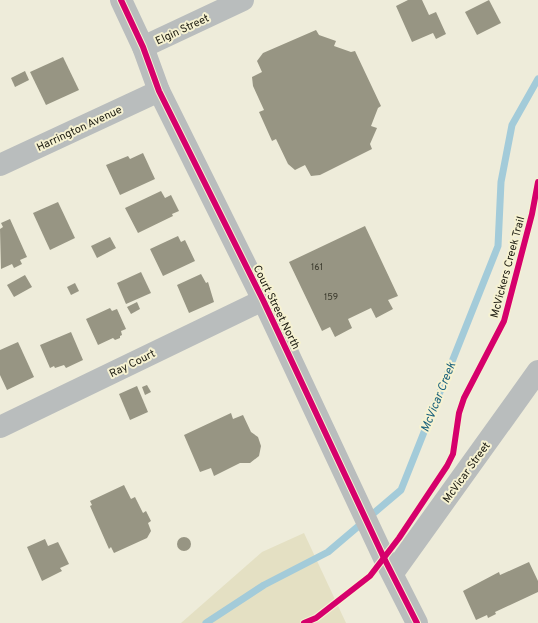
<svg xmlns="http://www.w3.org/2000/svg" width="538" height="623" viewBox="0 0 538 623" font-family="Overpass,sans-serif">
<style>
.green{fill:#e4e0c3}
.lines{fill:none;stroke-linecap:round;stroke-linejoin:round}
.stream{stroke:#a3cbd9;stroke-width:7}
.building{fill:#979583}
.minor{stroke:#b9bdbd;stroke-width:22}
.cycleway-casing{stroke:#f6f2d2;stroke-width:8}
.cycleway{stroke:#d6006c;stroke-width:6}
.labels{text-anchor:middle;stroke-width:4;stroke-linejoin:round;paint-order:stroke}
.number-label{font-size:9px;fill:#3b3a2d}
.street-label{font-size:11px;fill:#1c1b10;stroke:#f6f2d2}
.water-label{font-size:12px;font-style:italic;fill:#165f7a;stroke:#f6f2d2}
</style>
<rect width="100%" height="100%" fill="#eeecda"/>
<polygon class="green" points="304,533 346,623 181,623 262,552"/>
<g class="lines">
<polyline class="stream" points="206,623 264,585 328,552 401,490 498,246 501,182 512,125 538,79"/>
</g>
<g class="building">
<polygon points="408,0 422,0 429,15 436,12 446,34 436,39 433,33 412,42 396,6"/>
<polygon points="489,0 501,23 477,35 465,12"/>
<polygon points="316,30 319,35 336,41 334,46 351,52 355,51 381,106 378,108 371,126 377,128 370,144 372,149 320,175 311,176 305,165 295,170 288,164 276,139 272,141 259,112 264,110 253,86 252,77 262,72 257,61 263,53"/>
<polygon points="63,57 79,90 46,105 30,72"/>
<polygon points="25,71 29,80 15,87 11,78"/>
<polygon points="143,153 155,179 120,195 106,165 128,156 130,159"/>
<polygon points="161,191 165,198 171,195 179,211 172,214 173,216 138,233 125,208"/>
<polygon points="58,202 75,238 50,250 33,213"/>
<polygon points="10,219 27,257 20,260 22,264 14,268 12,264 1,269 0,229 3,227 1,223"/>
<polygon points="365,226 398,296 388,300 393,309 376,318 371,308 348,319 352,328 335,337 330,327 322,331 289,262"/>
<polygon points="178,236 181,242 185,240 195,261 163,276 150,249"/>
<polygon points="110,237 116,248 97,258 91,246"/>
<polygon points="141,272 151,293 126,304 117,283"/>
<polygon points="201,274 206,283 208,282 214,302 189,313 177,285"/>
<polygon points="25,275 32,287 14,297 7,285"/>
<polygon points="75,283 79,291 71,295 67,287"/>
<polygon points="137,302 140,309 131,314 127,307"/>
<polygon points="110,308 112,311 117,309 126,329 121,331 122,335 120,336 120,338 115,340 113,338 98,345 86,319"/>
<polygon points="71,332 83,360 66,368 64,365 55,368 54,366 50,368 40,345"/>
<polygon points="18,342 34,377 7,390 0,375 0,350"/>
<polygon points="147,385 151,392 145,395 142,387"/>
<polygon points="137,386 148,412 130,420 119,394"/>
<polygon points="231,413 233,419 243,415 251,432 258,437 261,446 259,456 250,463 240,463 214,476 211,468 200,472 184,435"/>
<polygon points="124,485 131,499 135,497 143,513 146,511 151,521 148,523 151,531 147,538 114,553 111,547 109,549 90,506 92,505 90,501"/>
<circle cx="184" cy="544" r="7"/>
<polygon points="45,539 48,546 58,542 69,564 60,568 62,571 42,581 27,547"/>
<polygon points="529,562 538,581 538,592 495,612 496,614 488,618 487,615 476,620 463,591 499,572 500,575"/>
</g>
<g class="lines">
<g class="minor">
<polyline points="121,0 143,47 159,91 263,300 384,558 417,623"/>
<polyline points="143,47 243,0"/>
<polyline points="0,165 159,91"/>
<polyline points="0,427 263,300"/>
<polyline points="393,573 538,371"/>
</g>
<g class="cycleway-casing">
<g id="cycleway">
<polyline points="121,0 143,47 159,91 263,300 384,558 417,623"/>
<polyline points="304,623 316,618 370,576 399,538 447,466 453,454 459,413 464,398 504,321 532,214 538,182"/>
</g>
</g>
<use href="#cycleway" class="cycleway"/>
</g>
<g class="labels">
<g class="number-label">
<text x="317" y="270">161</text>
<text x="331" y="300">159</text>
</g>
<g class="street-label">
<text transform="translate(182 29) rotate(-25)" y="4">Elgin Street</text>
<text transform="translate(79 128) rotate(-25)" y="4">Harrington Avenue</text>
<text transform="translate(507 267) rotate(-75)" y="4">McVickers Creek Trail</text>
<text transform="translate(277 307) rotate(64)" y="4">Court Street North</text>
<text transform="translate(132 363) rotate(-26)" y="4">Ray Court</text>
<text transform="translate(466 472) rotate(-54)" y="4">McVicar Street</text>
</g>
<g class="water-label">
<text transform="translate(438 397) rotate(-68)" y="4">McVicar Creek</text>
</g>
</g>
</svg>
